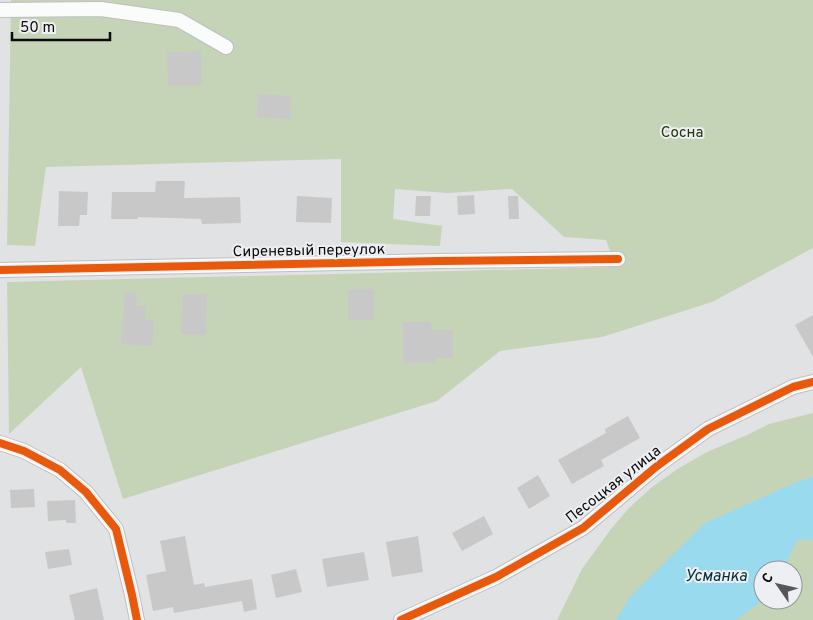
<svg xmlns="http://www.w3.org/2000/svg" width="813" height="620" viewBox="0 0 813 620" font-family="Overpass,sans-serif">
<style>
.green{fill:#c5d4b6;fill-rule:evenodd}
.water{fill:#99daee}
.building{fill:#c8c8c9}
.lines{fill:none;stroke-linecap:round;stroke-linejoin:round}
.minor-casing{stroke:#bfbfc1;stroke-width:16}
.minor{stroke:#fafbfb;stroke-width:14}
.cycleway-casing{stroke:#eeeff2;stroke-width:11}
.cycleway{stroke:#e8590c;stroke-width:8}
.labels{text-anchor:middle;stroke-width:4;stroke-linejoin:round;paint-order:stroke}
.park-label{font-size:15px;fill:#233503;stroke:#eeeff2}
.street-label{font-size:15px;fill:#0b0b0c;stroke:#eeeff2}
.water-label{font-size:16px;font-style:italic;fill:#012f3b;stroke:#eeeff2}
</style>
<rect width="100%" height="100%" fill="#e1e2e4"/>
<g class="green">
<polygon points="11,0 813,0 813,248 712,302 602,337 500,351 437,401 123,499 81,367 9,434 7,282 616,267 606,240 564,237 512,189 447,193 395,189 393,219 442,226 440,246 341,242 341,159 46,167 35,246 7,245"/>
<path d="M813,413v207h-256l25,-51 29,-40 18,-21 23,-21 27,-19 28,-16 40,-17 22,-11zM763,570h30v30h-30z"/>
</g>
<polygon class="water" points="813,477 813,539 797,540 783,570 763,570 763,600 736,620 616,620 629,598 705,523 799,481"/>
<g class="building">
<polygon points="201,51 202,85 168,86 167,52"/>
<polygon points="258,94 291,96 290,119 257,117"/>
<polygon points="156,181 185,181 184,198 240,197 241,223 202,224 201,219 138,217 138,219 111,219 112,192 155,192"/>
<polygon points="59,191 88,192 87,215 80,215 79,226 58,226"/>
<polygon points="474,195 475,214 458,215 457,196"/>
<polygon points="297,196 332,198 331,223 296,222"/>
<polygon points="416,196 431,196 430,216 415,216"/>
<polygon points="508,196 518,196 519,219 509,219"/>
<polygon points="374,289 374,320 348,320 348,290"/>
<polygon points="125,292 137,293 136,306 146,306 145,320 154,320 152,346 121,344"/>
<polygon points="183,294 207,294 206,335 181,334"/>
<polygon points="813,315 813,357 795,325"/>
<polygon points="403,322 431,322 431,330 453,330 453,358 435,358 435,363 403,363"/>
<polygon points="628,416 640,438 601,460 604,466 572,484 558,460 606,433 605,429"/>
<polygon points="538,475 550,496 529,509 517,488"/>
<polygon points="34,489 35,507 11,508 10,490"/>
<polygon points="75,500 76,523 66,523 66,520 48,521 47,501"/>
<polygon points="484,516 493,534 462,551 452,533"/>
<polygon points="185,536 194,585 204,583 205,587 252,579 257,609 244,612 242,601 174,613 173,607 153,611 146,575 166,571 160,541"/>
<polygon points="418,536 423,572 392,577 386,542"/>
<polygon points="69,549 72,565 48,569 45,552"/>
<polygon points="364,552 369,580 327,587 322,559"/>
<polygon points="296,569 302,592 276,598 271,575"/>
<polygon points="97,588 104,620 75,620 69,595"/>
</g>
<g class="lines">
<g class="minor-casing">
<g id="minor">
<polyline points="0,10 101,9 179,20 226,47"/>
<polyline points="0,270 439,261 618,259"/>
<polyline points="0,443 24,451 60,470 86,492 116,529 132,595 137,620"/>
<polyline points="401,620 496,577 583,528 657,466 708,429 793,387 813,382"/>
</g>
</g>
<use href="#minor" class="minor"/>
<g class="cycleway-casing">
<g id="cycleway">
<polyline points="0,270 439,261 618,259"/>
<polyline points="0,443 24,451 60,470 86,492 116,529 132,595 137,620"/>
<polyline points="401,620 496,577 583,528 657,466 708,429 793,387 813,382"/>
</g>
</g>
<use href="#cycleway" class="cycleway"/>
</g>
<g class="labels">
<g class="park-label">
<text x="682" y="137">Сосна</text>
</g>
<g class="street-label">
<text transform="translate(309 250) rotate(-1)" y="5">Сиреневый переулок</text>
<text transform="translate(613 484) rotate(-38)" y="5">Песоцкая улица</text>
</g>
<g class="water-label">
<text x="716" y="581">Усманка</text>
</g>
</g>
<g transform="translate(778 585) rotate(304)"><circle r="24" fill="#eeeff2" stroke="#939496"/>
<path d="M0-4L9 19L0 12L-9 19Z" fill="#565658"/>
<text y="-8" font-size="14" font-weight="bold" text-anchor="middle" fill="#0b0b0c">С</text>
</g>
<path d="M12 32v8h98v-8" fill="none" stroke="#0b0b0c" stroke-width="2.5"/>
<text x="20" y="32" font-size="15" fill="#0b0b0c" stroke="#eeeff2" stroke-width="4" paint-order="stroke">50 m</text>
</svg>
